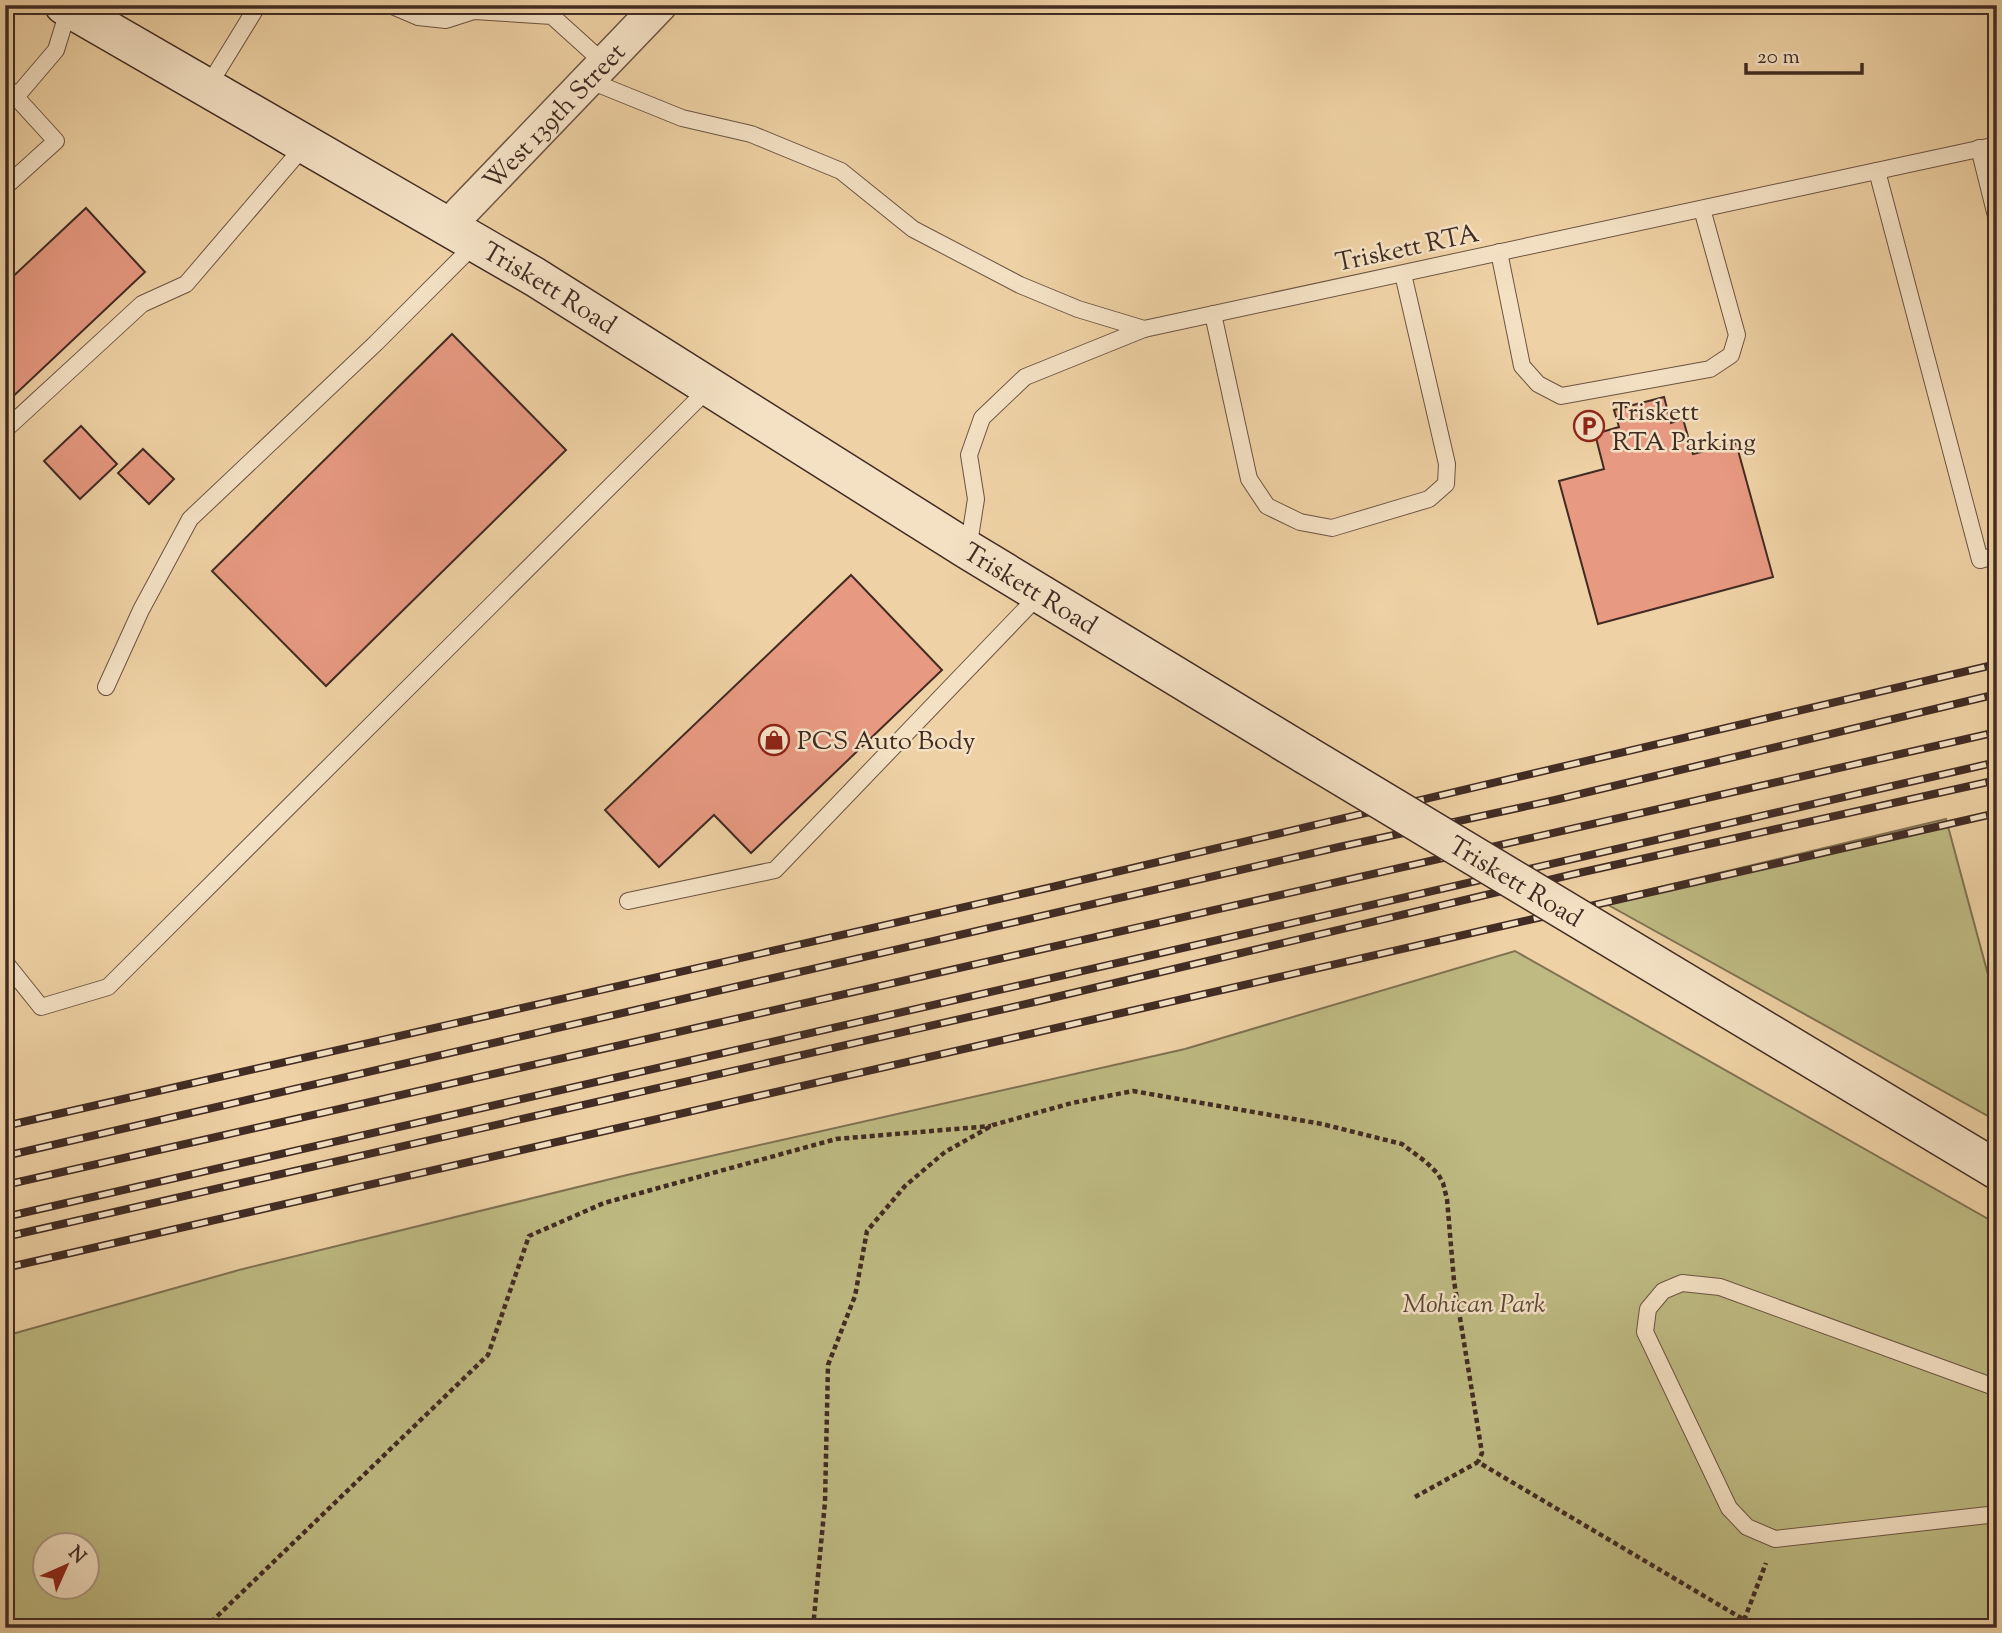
<svg xmlns="http://www.w3.org/2000/svg" width="2002" height="1633" viewBox="0 0 2002 1633" font-family="'Sorts Mill Goudy',serif">
<style>
.green{fill:#beba82;stroke:#807252;stroke-width:2;fill-rule:evenodd}
.building{fill:#e79981;stroke:#412b23;stroke-width:2}
.lines{fill:none;stroke-linecap:round;stroke-linejoin:round}
.lane-casing{stroke:#6c5443;stroke-width:18}
.street-casing{stroke:#6c5443;stroke-width:36}
.secondary-casing{stroke:#412b23;stroke-width:41}
.path{stroke:#412b23;stroke-width:4.5;stroke-dasharray:5 3.5;stroke-linecap:butt}
.lane{stroke:#f4e1c4;stroke-width:16}
.street{stroke:#f4e1c4;stroke-width:33}
.secondary{stroke:#f4e1c4;stroke-width:38}
.rail-casing{stroke:#412b23;stroke-width:8}
.rail{stroke:#f4e1c4;stroke-width:5;stroke-dasharray:16;stroke-linecap:butt}
.secondary-bridge-casing{stroke:#412b23;stroke-width:41;stroke-linecap:butt}
.secondary-bridge{stroke:#f4e1c4;stroke-width:38}
.labels{text-anchor:middle;stroke-width:5;stroke-linejoin:round;paint-order:stroke}
.street-label{font-size:26px;fill:#412b23;stroke:#f4e1c4}
.poi-label{font-size:26px;fill:#412b23;stroke:#f4e1c4;text-anchor:start}
.park-label{font-size:26px;font-style:italic;fill:#5a4836;stroke:#f4e1c4}
</style>
<rect width="100%" height="100%" fill="#eed1a4"/>
<filter id="stains"><feTurbulence type="fractalNoise" baseFrequency=".00286" numOctaves="4"/><feColorMatrix values="0 0 0 0 .2 0 0 0 0 .09 0 0 0 0 .02 0 0 0 .5 -.17"/></filter>
<radialGradient id="worn" r=".72"><stop offset=".6" stop-color="#630" stop-opacity="0"/><stop offset="1" stop-color="#630" stop-opacity=".3"/></radialGradient>
<g class="green">
<polygon points="1946,819 1997,1008 1997,1121 1601,901"/>
<path d="M1515,951l482,273v404h-1992v-292l234,-66 388,-95 558,-126zM46,1546h42v42h-42z"/>
</g>
<g class="building">
<polygon points="86,208 145,272 5,404 5,284"/>
<polygon points="452,334 566,450 326,686 212,571"/>
<polygon points="1664,397 1671,423 1683,419 1693,454 1736,443 1773,577 1598,624 1559,481 1604,469 1595,434 1619,427 1614,410"/>
<polygon points="81,426 117,464 80,499 44,461"/>
<polygon points="143,449 174,479 149,504 118,473"/>
<polygon points="851,575 942,670 751,853 714,815 659,867 605,810"/>
</g>
<g class="lines">
<g class="lane-casing">
<g id="lane">
<polyline points="390,5 418,17 446,20 474,11 552,16 604,63"/>
<polyline points="588,80 682,118 751,134 841,171 913,229 1020,285 1078,309 1144,329"/>
<polyline points="5,85 56,141 5,187"/>
<polyline points="207,88 258,5"/>
<polyline points="16,97 56,50 69,8"/>
<polyline points="1979,148 1997,220"/>
<polyline points="1877,171 1980,560 1997,555"/>
<polyline points="1499,252 1522,366 1538,384 1561,396 1710,369 1731,355 1737,335 1702,209"/>
<polyline points="1213,314 1249,479 1267,506 1300,522 1332,528 1429,499 1446,484 1447,464 1403,274"/>
<polyline points="5,430 142,304 186,284 305,145"/>
<polyline points="968,550 976,499 969,455 982,418 1025,377 1144,329 1997,145"/>
<polyline points="106,687 141,610 190,519 376,343 475,244"/>
<polyline points="628,901 775,870 1040,594"/>
<polyline points="5,962 41,1007 108,987 710,387"/>
<polyline points="1997,1388 1720,1287 1682,1283 1663,1291 1648,1309 1645,1332 1729,1508 1747,1527 1775,1539 1997,1514"/>
</g>
</g>
<g class="street-casing">
<g id="street">
<path id="s1" d="M447,227l213,-222"/>
</g>
</g>
<g class="secondary-casing">
<g id="secondary">
<path id="s2" d="M64,5l471,272 433,273 338,205"/>
<polyline points="1729,1009 1997,1170"/>
</g>
</g>
<g class="path">
<polyline points="1415,1497 1478,1462 1758,1628"/>
<polyline points="205,1628 488,1355 529,1236 604,1203 836,1139 991,1126"/>
<polyline points="813,1628 825,1502 828,1365 855,1296 867,1231 905,1186 945,1152 993,1125 1072,1103 1133,1091 1322,1124 1402,1144 1426,1162 1438,1174 1443,1183 1447,1199 1454,1281 1482,1453 1478,1462"/>
<polyline points="1741,1628 1766,1563"/>
</g>
<use href="#lane" class="lane"/>
<use href="#street" class="street"/>
<use href="#secondary" class="secondary"/>
<g class="rail-casing">
<g id="rail">
<polyline points="5,1126 1052,887 1997,664"/>
<polyline points="5,1156 1339,847 1555,800 1997,694"/>
<polyline points="5,1185 1997,732"/>
<polyline points="5,1217 1997,762"/>
<polyline points="5,1237 1039,1001 1574,874 1997,780"/>
<polyline points="5,1268 1997,813"/>
</g>
</g>
<use href="#rail" class="rail"/>
<g class="secondary-bridge-casing">
<g id="secondary-bridge">
<path id="s3" d="M1306,755l423,254"/>
</g>
</g>
<use href="#secondary-bridge" class="secondary-bridge"/>
</g>
<defs>
<g id="parking-ring" transform="scale(1.575)"><circle r="9.5" fill="#f4e1c4" stroke="#8f2418" stroke-width="1.5"/><path d="M-3.5-5.5H1a3.5 3.5 0 0 1 0 7H-1V5.5H-3.5ZM-1-3.4V-.6H.8a1.4 1.4 0 0 0 0-2.8Z" fill="#8f2418"/></g>
<g id="shop-ring" transform="scale(1.575)"><circle r="9.5" fill="#f4e1c4" stroke="#8f2418" stroke-width="1.5"/><path d="M-5-2.5h2.3a2.7 3.5 0 0 1 5.4 0H5L5.5 6h-11ZM-1.5-2.5h3a1.5 2.3 0 0 0-3 0Z" fill="#8f2418"/></g>
</defs>
<g fill-rule="evenodd">
<use href="#parking-ring" x="1589" y="426"/>
<use href="#shop-ring" x="774" y="740"/>
</g>
<g class="labels">
<g class="street-label">
<text dy="9" stroke="none"><textPath href="#s1" startOffset="154">West 139th Street</textPath></text>
<text transform="translate(1407 247) rotate(-12)" y="9">Triskett RTA</text>
<text dy="9" stroke="none"><textPath href="#s2" startOffset="562">Triskett Road</textPath></text>
<text dy="9" stroke="none"><textPath href="#s2" startOffset="1129">Triskett Road</textPath></text>
<text dy="9" stroke="none"><textPath href="#s3" startOffset="245">Triskett Road</textPath></text>
</g>
<g class="poi-label">
<text x="1612" y="420">Triskett<tspan x="1612" dy="30">RTA Parking</tspan></text>
<text x="797" y="749">PCS Auto Body</text>
</g>
<g class="park-label">
<text x="1474" y="1312">Mohican Park</text>
</g>
</g>
<rect width="2002" height="1633" fill="none" stroke="#eed1a4" stroke-width="28"/>
<rect x="7" y="7" width="1988" height="1619" fill="none" stroke="#412b23" stroke-width="3.5"/>
<rect x="14" y="14" width="1974" height="1605" fill="none" stroke="#412b23" stroke-width="2"/>
<g transform="translate(66 1566) rotate(45)"><circle r="33" fill="#f4e1c4" stroke="#ac9884" stroke-width="2"/>
<path d="M0-5L12 26L0 18L-12 26Z" fill="#8f2418"/>
<text y="-10" font-size="19" font-weight="bold" text-anchor="middle" fill="#412b23">N</text>
</g>
<path d="M1746 63v10h116v-10" fill="none" stroke="#412b23" stroke-width="3.5"/>
<text x="1757" y="63" font-size="21" fill="#412b23" stroke="#f4e1c4" stroke-width="5" paint-order="stroke">20 m</text>
<rect width="100%" height="100%" filter="url(#stains)"/>
<rect width="100%" height="100%" fill="url(#worn)"/>
</svg>
